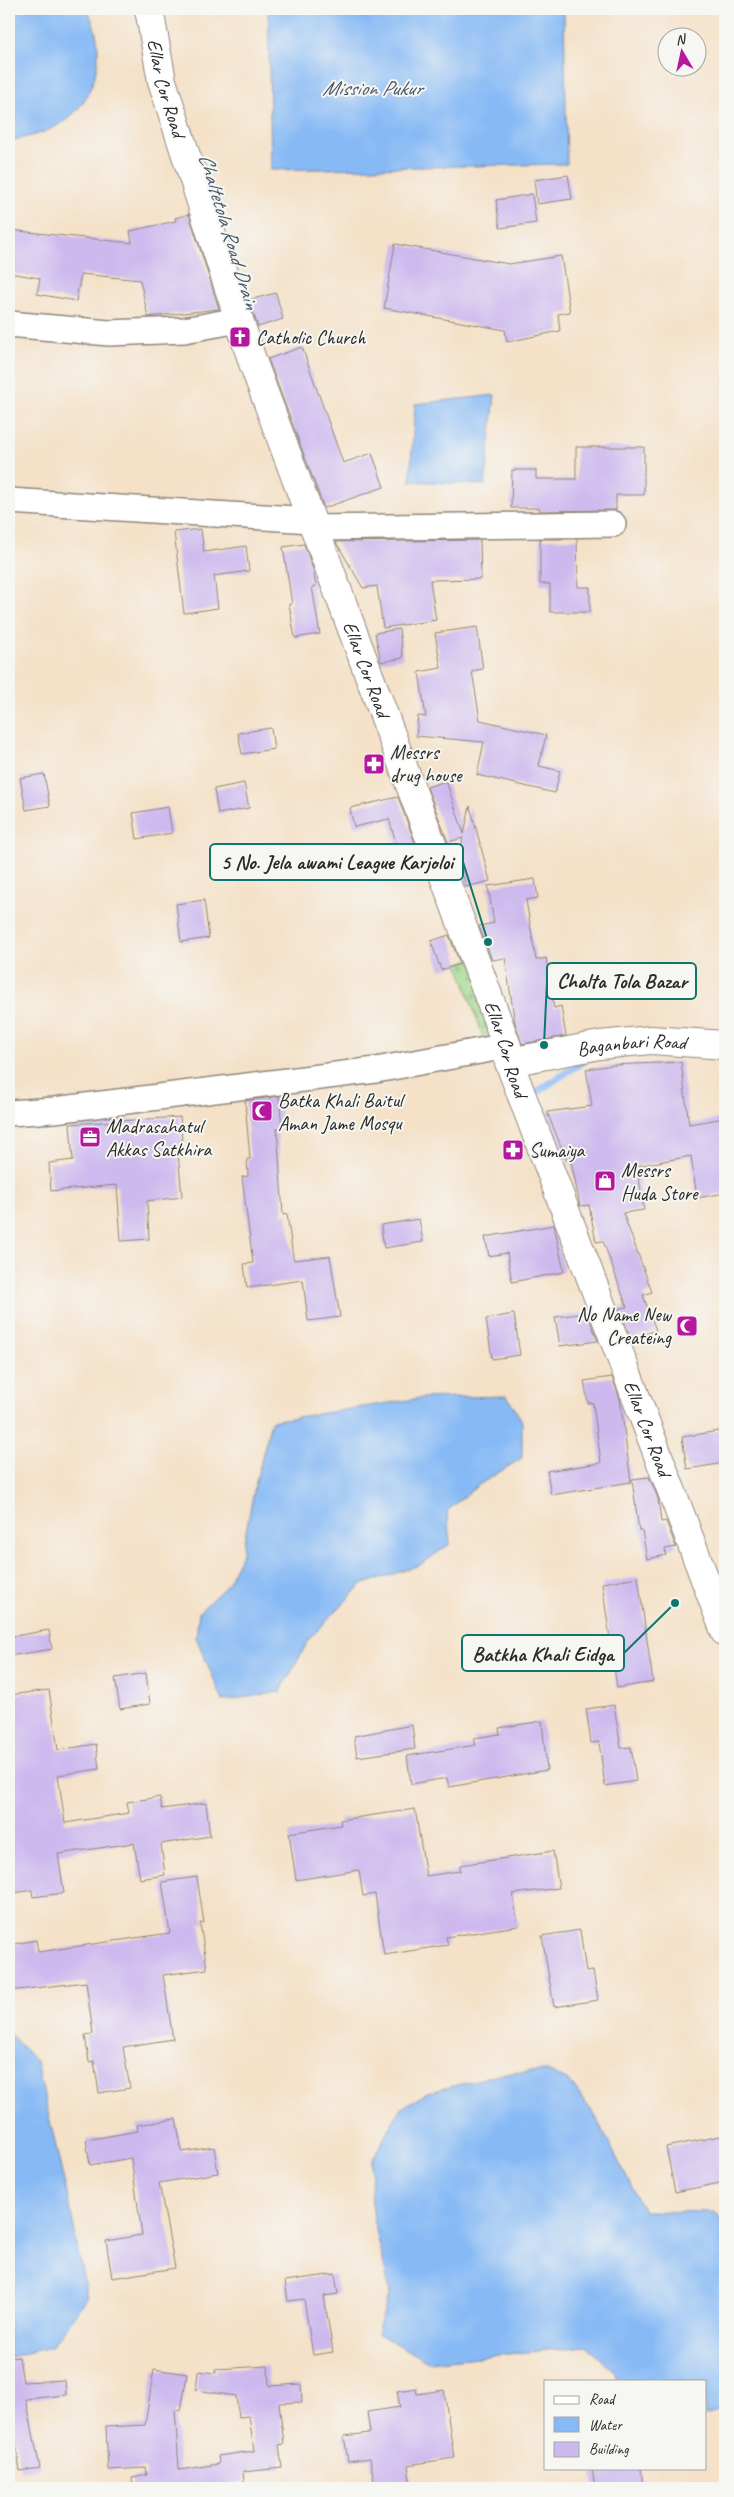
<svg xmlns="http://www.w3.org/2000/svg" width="734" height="2497" viewBox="0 0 734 2497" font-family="Caveat,sans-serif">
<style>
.cemetery{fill:url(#cemetery-stones);stroke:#65815a}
.water{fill:#87baf5;stroke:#597290}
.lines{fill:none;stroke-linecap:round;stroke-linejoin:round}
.stream{stroke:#87baf5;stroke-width:7}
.building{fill:#cdb9ee}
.street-casing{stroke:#90867a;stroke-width:28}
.secondary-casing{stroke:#90867a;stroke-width:30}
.street{stroke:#fff;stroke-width:25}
.secondary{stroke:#fff;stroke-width:28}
.labels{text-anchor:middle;stroke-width:4;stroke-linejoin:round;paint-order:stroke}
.street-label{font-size:20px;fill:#2b2b2b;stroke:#f6f6f2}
.poi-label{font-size:20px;fill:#2b2b2b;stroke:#f6f6f2;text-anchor:start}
.water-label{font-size:21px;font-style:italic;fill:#475668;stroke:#f6f6f2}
.leader{fill:none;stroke:#0f766e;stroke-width:2}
.callout-dot{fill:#0f766e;stroke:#f6f6f2;stroke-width:2}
.callout{fill:#f6f6f2;stroke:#0f766e;stroke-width:2}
.callout-label{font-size:21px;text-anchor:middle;font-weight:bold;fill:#2b2b2b}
</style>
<defs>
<pattern id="cemetery-stones" width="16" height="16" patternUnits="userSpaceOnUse" patternTransform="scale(1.25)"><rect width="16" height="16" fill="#9fd789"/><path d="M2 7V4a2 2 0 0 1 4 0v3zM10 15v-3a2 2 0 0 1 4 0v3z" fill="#89b976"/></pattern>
</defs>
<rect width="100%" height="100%" fill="#f6f6f2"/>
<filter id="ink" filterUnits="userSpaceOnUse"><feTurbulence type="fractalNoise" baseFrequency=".02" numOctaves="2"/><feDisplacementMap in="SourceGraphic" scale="10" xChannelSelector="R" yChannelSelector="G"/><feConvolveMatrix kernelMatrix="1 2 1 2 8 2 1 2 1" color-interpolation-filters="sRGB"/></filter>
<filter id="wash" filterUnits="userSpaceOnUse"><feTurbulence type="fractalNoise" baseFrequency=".0096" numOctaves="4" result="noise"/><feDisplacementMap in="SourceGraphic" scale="20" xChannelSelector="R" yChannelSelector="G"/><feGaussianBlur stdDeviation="1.12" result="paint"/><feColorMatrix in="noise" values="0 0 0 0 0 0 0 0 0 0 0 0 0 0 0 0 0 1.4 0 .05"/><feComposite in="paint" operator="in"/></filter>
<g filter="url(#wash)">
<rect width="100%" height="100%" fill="#f4e1c8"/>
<polygon class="cemetery" points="470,959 498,1039 485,1043 458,964"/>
<g class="water">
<path d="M9,9h77c22,33 13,87 -20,111 -16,12 -33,16 -53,20l-4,-1z"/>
<polygon points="268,9 564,9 567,164 271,170"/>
<polygon points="495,395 485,485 410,481 415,404"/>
<polygon points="507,1396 522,1421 522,1458 477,1486 447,1511 450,1544 420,1565 361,1585 310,1638 280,1692 223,1701 196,1637 199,1612 226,1586 241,1556 254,1490 271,1421 422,1398"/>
<polygon points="9,2033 36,2061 70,2207 87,2298 51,2347 9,2357"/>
<polygon points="547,2071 569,2081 594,2114 644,2211 715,2212 725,2226 725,2410 705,2416 705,2381 618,2381 616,2372 587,2346 428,2362 377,2333 390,2293 375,2225 371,2196 372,2161 400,2109 427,2093 503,2073"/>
</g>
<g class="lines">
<polyline class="stream" points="528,1098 588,1058"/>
</g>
<g id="blocks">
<g class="building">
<polygon points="568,175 572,199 537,204 534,180"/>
<polygon points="532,194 536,223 500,228 496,200"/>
<polygon points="189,214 219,309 148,317 140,280 81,274 76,301 37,294 40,278 9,273 9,230 132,243 130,231 176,221 175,218"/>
<polygon points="395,244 509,264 561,256 570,312 558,314 560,331 507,342 505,330 384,308"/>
<polygon points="276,293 283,319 258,327 249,300"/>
<polygon points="302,347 343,463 372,453 384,487 324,508 268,359"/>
<polygon points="576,447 644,447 644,495 616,495 616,510 540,511 540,508 511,508 512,470 536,470 536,479 576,479"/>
<polygon points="201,529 204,552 246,546 249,571 214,576 218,608 184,613 174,532"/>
<polygon points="540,539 577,539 578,587 590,587 590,612 550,612 550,584 540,584"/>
<polygon points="480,540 481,579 430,580 436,620 383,628 377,586 363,588 336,542"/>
<polygon points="304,544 313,569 316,586 312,587 320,634 295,638 289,604 292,604 283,547"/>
<polygon points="477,627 483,669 472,671 480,720 546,735 539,766 560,771 555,793 477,775 484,742 416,736 418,716 426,717 419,672 441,668 435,633"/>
<polygon points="399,629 403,658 381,662 375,633"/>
<polygon points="271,728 274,749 242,754 238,733"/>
<polygon points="44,774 50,806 26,810 20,778"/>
<polygon points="446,781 464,834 470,806 490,881 466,887 459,858 463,838 448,842 427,787"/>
<polygon points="244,783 249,808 218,814 214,789"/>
<polygon points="398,797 418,851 400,856 389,819 354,827 350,808"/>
<polygon points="168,807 172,833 137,839 133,813"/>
<polygon points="535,879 538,898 526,900 536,960 546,958 554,1008 561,1006 566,1036 522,1044 515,1023 505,958 492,960 479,926 494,923 488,886"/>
<polygon points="204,900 209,938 181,942 176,904"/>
<polygon points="449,935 460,964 441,970 431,941"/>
<polygon points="681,1062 689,1124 725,1118 725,1193 697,1198 691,1156 637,1166 644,1210 623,1213 652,1292 643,1295 656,1330 633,1339 630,1336 619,1308 627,1307 603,1241 596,1242 589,1205 580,1206 571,1161 567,1161 547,1112 592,1106 586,1069 613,1065"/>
<polygon points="279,1096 282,1128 277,1128 283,1215 287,1214 293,1257 294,1260 330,1256 340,1317 308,1321 303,1280 247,1288 244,1264 253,1263 242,1177 248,1176 247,1159 250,1159 245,1101"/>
<polygon points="180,1117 183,1152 178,1153 182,1197 147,1201 149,1239 121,1241 117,1185 51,1191 49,1163 73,1160 70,1124"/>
<polygon points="419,1219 423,1242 384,1248 381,1225"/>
<polygon points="554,1225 564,1272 512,1282 507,1253 489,1256 485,1237"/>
<polygon points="587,1313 598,1341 560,1346 555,1317"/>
<polygon points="514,1314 520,1355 492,1359 486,1319"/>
<polygon points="612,1377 620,1399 631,1482 551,1495 547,1471 601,1463 593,1403 588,1403 584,1381"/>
<polygon points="725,1430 725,1463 687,1469 682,1437"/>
<polygon points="649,1477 658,1498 661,1522 666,1521 676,1547 665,1549 666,1555 647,1559 642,1531 639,1531 632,1479"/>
<polygon points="638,1577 653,1682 617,1688 602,1583"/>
<polygon points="49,1630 52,1649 9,1656 9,1637"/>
<polygon points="146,1673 150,1704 120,1709 115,1678"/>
<polygon points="49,1690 58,1750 96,1744 99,1769 58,1775 65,1823 129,1813 127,1802 160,1797 162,1809 206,1803 210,1836 161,1844 165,1875 140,1879 134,1843 58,1854 64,1893 33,1897 32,1890 9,1894 9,1873 12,1872 9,1854 9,1695"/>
<polygon points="614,1705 621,1748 631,1747 636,1781 605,1786 599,1742 591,1743 586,1709"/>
<polygon points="542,1721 547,1770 449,1787 447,1778 411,1784 407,1756 476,1745 474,1738 500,1734 499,1728"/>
<polygon points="412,1725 415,1749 357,1757 354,1736"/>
<polygon points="415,1809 426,1876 460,1871 460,1865 553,1851 559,1888 513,1894 518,1926 446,1937 448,1945 384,1955 375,1894 363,1896 359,1870 296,1880 289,1833 341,1825 340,1820"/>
<polygon points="197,1877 204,1923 200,1923 207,1969 163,1975 173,2039 123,2047 130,2088 99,2093 94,2061 89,2062 85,2035 93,2034 86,1982 9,1991 9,1945 36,1940 38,1952 170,1933 162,1882"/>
<polygon points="580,1930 586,1972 593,1971 598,2000 554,2007 542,1936"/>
<polygon points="176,2119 182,2152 214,2147 218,2173 159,2183 175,2268 112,2278 106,2241 142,2235 131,2158 90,2165 86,2140 138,2131 137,2125"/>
<polygon points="725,2135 725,2182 675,2192 666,2147"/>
<polygon points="335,2274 338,2294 324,2296 333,2352 313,2355 304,2299 288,2301 285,2281"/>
<polygon points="19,2357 23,2382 65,2380 66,2395 26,2399 40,2468 20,2471 15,2438 9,2439 9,2358"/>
<polygon points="268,2366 269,2386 301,2384 302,2402 279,2403 284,2444 279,2445 282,2468 243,2472 244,2482 220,2486 221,2488 133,2488 132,2478 147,2475 145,2468 108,2470 106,2427 145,2425 154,2369 187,2374 181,2411 175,2410 179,2470 219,2464 218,2456 254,2451 249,2416 239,2417 236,2396 196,2390 198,2371 216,2373 215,2369"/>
<polygon points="416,2388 417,2394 444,2390 454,2458 408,2465 411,2488 375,2488 370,2458 348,2461 344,2436 370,2433 367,2412 400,2407 397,2391"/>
<polygon points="592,2468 641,2468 643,2488 595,2488"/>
</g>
</g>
</g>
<g filter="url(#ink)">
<use href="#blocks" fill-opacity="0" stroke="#90867a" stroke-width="1"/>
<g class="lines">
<g class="street-casing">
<g id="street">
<polyline points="9,324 109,333 184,330 239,320"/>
<polyline points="9,501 311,520"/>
<polyline points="314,528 613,524"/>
<polyline points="9,1113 54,1110 376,1070 507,1046"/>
</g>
</g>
<g class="secondary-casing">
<g id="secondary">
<path id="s1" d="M149,9l13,72 91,282 254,683 2,16 216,570"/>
<path id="s2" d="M509,1062l91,-17 51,-5 74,5"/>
</g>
</g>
<use href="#street" class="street"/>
<use href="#secondary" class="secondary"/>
</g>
</g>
<defs>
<g id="church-square" transform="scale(1.125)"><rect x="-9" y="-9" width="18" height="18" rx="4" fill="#b5179e" stroke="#f6f6f2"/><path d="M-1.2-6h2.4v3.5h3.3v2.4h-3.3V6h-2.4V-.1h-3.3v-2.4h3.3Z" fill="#fff"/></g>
<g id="pharmacy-square" transform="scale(1.125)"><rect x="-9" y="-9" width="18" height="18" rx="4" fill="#b5179e" stroke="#f6f6f2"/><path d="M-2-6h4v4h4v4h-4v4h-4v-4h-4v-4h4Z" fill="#fff"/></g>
<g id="mosque-square" transform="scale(1.125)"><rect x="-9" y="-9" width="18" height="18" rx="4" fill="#b5179e" stroke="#f6f6f2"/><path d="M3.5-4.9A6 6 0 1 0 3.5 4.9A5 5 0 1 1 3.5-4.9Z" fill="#fff"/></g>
<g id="office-square" transform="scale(1.125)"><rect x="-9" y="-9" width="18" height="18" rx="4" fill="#b5179e" stroke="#f6f6f2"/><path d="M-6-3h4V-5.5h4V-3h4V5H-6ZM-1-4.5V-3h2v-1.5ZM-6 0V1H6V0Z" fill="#fff"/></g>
<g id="shop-square" transform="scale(1.125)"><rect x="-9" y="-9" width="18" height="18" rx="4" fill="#b5179e" stroke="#f6f6f2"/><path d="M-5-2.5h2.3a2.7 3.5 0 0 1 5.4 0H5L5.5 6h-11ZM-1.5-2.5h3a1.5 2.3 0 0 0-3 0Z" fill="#fff"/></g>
</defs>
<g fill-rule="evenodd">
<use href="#church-square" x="240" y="337"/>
<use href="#pharmacy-square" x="374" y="764"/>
<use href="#mosque-square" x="262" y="1111"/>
<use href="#office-square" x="90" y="1137"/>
<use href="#pharmacy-square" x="513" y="1150"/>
<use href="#shop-square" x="605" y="1181"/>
<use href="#mosque-square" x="687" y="1326"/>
</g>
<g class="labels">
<g class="street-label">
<text dy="7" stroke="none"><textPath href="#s1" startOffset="81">Ellar Cor Road</textPath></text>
<text dy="7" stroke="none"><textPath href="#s1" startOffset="696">Ellar Cor Road</textPath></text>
<text dy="7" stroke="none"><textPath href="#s2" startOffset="124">Baganbari Road</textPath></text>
<text dy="7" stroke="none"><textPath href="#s1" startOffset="1101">Ellar Cor Road</textPath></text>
<text dy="7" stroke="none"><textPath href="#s1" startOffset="1506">Ellar Cor Road</textPath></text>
</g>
<g class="poi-label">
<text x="256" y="344">Catholic Church</text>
<text x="390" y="759">Messrs<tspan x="390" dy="23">drug house</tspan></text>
<text x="278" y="1107">Batka Khali Baitul<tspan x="278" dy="23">Aman Jame Mosqu</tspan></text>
<text x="106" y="1133">Madrasahatul<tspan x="106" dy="23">Akkas Satkhira</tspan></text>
<text x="529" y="1157">Sumaiya</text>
<text x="621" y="1177">Messrs<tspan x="621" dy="23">Huda Store</tspan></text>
<text x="671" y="1321" text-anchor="end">No Name New<tspan x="671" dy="23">Createing</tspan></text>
</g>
<g class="water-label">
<text x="372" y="95">Mission Pukur</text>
<text transform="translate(229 231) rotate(73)" y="7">Chaltetola Road Drain</text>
</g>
</g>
<path class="leader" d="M488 942L463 862M544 1045L547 981M675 1603L624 1653"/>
<g class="callout-dot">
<circle cx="488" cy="942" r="5"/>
<circle cx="544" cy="1045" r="5"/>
<circle cx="675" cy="1603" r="5"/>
</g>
<g class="callout">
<rect x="210" y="844" width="253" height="36" rx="5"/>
<rect x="547" y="963" width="149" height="36" rx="5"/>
<rect x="462" y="1635" width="162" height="36" rx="5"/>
</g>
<g class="callout-label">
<text x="337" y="869">5 No. Jela awami League Karjoloi</text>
<text x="622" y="988">Chalta Tola Bazar</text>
<text x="543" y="1661">Batkha Khali Eidga</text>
</g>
<rect width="734" height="2497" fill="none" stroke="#f6f6f2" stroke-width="30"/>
<rect x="544" y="2380" width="162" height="90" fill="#f6f6f2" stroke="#a5a5a2"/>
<rect x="554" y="2396" width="25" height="8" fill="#ffffff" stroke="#a5a5a2"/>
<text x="589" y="2404" font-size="15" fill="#2b2b2b">Road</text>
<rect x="554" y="2417" width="25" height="15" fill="#87baf5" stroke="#a5a5a2"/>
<text x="589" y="2430" font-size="15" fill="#2b2b2b">Water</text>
<rect x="554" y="2442" width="25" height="15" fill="#cdb9ee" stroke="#a5a5a2"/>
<text x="589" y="2454" font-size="15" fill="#2b2b2b">Building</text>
<g transform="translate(682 52) rotate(351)"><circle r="24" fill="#f6f6f2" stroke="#a5a5a2"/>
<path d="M0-4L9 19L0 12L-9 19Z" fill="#b5179e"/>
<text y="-8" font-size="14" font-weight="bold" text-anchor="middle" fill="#2b2b2b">N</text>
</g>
</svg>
